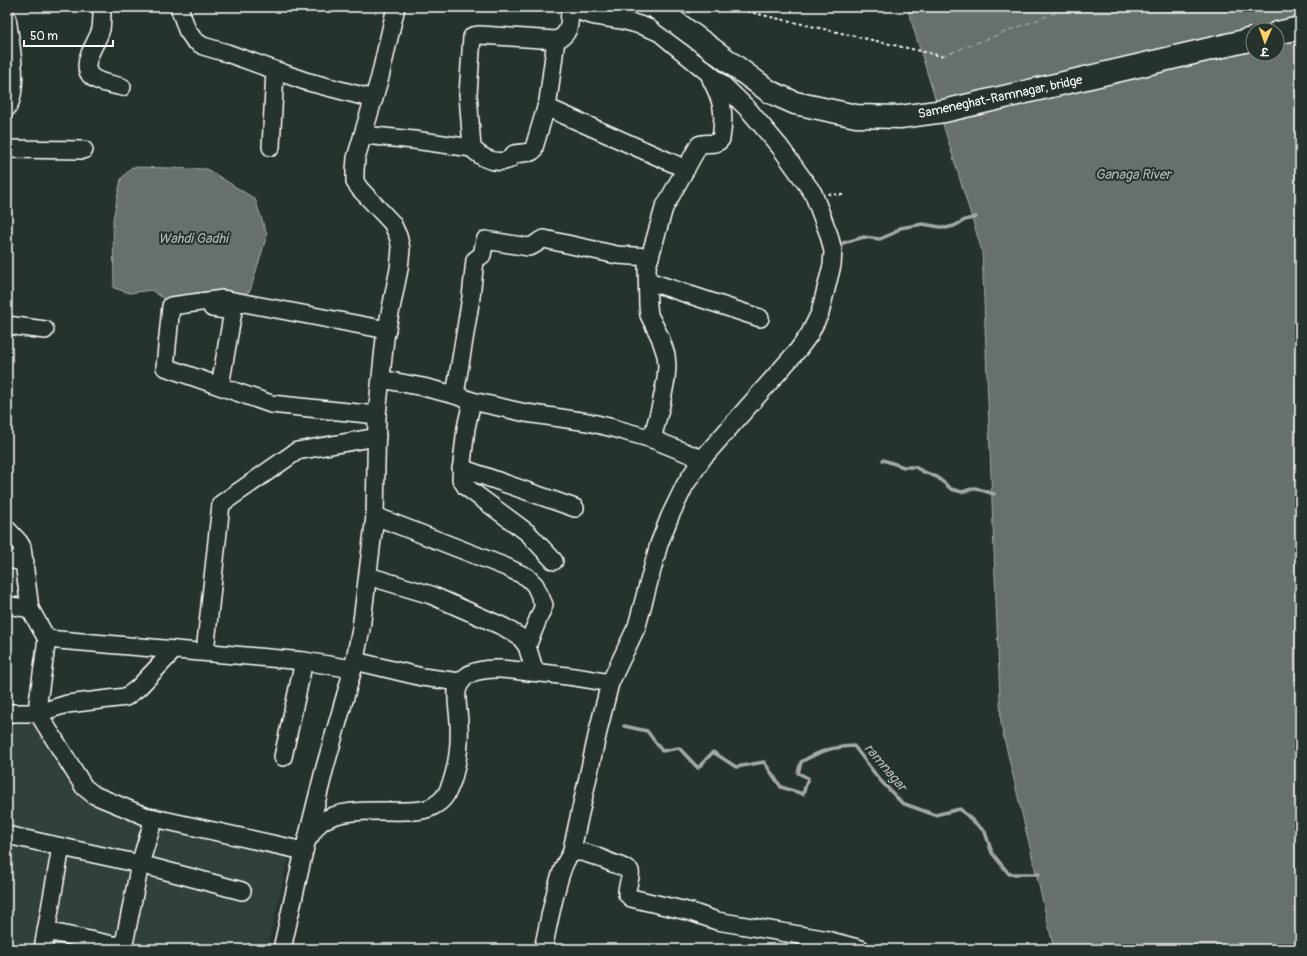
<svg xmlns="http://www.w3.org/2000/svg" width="1307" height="956" viewBox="0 0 1307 956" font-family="Pangolin,'Playpen Sans Deva',sans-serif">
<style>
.built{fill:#333f3a}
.water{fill:#67706c;stroke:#a4a9a7;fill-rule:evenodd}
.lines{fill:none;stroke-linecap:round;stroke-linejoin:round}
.stream{stroke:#a4a9a7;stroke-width:3.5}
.ferry{stroke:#b3b8b6;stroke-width:1;stroke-dasharray:5 4;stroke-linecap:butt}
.minor-casing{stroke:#fff;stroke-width:20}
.major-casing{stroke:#fff;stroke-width:25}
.path{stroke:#fff;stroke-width:2;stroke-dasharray:3 3;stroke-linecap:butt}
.minor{stroke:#26332d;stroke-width:17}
.major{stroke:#26332d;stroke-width:22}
.major-bridge-casing{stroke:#fff;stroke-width:25;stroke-linecap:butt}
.major-bridge{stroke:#26332d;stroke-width:22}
.labels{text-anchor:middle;stroke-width:4;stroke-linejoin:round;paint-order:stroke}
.street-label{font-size:13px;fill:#fff;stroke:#26332d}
.water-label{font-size:14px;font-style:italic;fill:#b3b8b6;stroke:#26332d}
</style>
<rect width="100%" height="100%" fill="#26332d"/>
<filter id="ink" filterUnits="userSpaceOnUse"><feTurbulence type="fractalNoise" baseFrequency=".025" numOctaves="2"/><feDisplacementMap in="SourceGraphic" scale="8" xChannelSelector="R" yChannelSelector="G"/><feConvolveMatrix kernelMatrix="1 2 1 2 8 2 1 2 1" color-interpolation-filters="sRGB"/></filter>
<g filter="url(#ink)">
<polygon class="built" points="31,708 67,767 147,811 293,839 267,949 7,949 7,713"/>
<g class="water">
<path d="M907,7h393v942h-246l-53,-224 -19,-474zM1253,30h24v24h-24z"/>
<polygon points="132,167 207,169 255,199 267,235 250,291 214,306 174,305 151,290 130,293 114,288 113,219 121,179"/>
</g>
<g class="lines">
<g class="stream">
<polyline points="843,243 864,237 880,239 894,233 900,228 923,224 946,228 954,226 965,220 976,217"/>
<polyline points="883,460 904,467 915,467 924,472 937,477 951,489 962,492 975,488 994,494"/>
<path d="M624,726l23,5 15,20 17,-3 19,20 15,-16 23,15 28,-5 17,25 22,7 5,-16 -10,-5 3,-11c19,-11 30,-15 53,-16l25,33 23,24 33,12 25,-6 25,23 7,21 17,21h30"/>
</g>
<polyline class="ferry" points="942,56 1071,7"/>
<g class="minor-casing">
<g id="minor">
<path d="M102,7c0,7 0,15 -1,22 -3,13 -21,33 -11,46 7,8 22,9 32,12"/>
<polyline points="179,7 187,30 194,40 203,46 227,53 305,81 374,99"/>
<path d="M7,18c3,21 13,73 0,90"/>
<path d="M556,40l-8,61 -15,50 -2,1 -17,2c-2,2 -3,5 -6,6 -13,5 -28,-3 -36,-12l-4,-54 4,-57 1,-1 7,-1 76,5c16,-6 13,-19 14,-33"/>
<polyline points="546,107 686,169"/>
<polyline points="364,135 414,140 472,148"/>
<polyline points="271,147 275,71"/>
<polyline points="7,149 84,150"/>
<polyline points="648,281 760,318"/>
<polyline points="212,308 233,311 220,386"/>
<polyline points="7,325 45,330"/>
<polyline points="381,379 423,387 455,395 472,401 526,413 588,422 613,428 652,439 702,459"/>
<path d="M455,395l16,-98 4,-37 7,-5 3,-15 43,7c8,-1 9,-6 16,-8l73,16 33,2"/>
<polyline points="472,401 466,428 462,463 461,479 466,487 528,533 554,561"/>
<polyline points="377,415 271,404 165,367 171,306 223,299 387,330"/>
<path d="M652,439l9,-34 5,-26 1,-13 -1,-11 -6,-18 -11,-22 -1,-9 -1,-39 17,-59 35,-63c7,-4 16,2 22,-6 4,-26 2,-37 -10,-60"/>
<polyline points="461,468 575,508"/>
<polyline points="375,516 506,567 527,577 535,585 544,605 527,646"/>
<polyline points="7,529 19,542 22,547 30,609 47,639 38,702 38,713 84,787 94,795 145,816 304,851"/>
<polyline points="7,559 25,562"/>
<polyline points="368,576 431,595 504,627 520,637 527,646 535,672"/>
<polyline points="7,605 30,609"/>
<polyline points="47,639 304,661 353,669"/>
<polyline points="205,652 221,504 297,451 377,437"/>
<polyline points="355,661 422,677 460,682"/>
<polyline points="7,713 38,713 67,704 126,697 138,688 174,650"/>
<polyline points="283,757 304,661"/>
<polyline points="7,835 140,864 242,891"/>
<path d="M309,838c3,-5 7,-11 11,-15 19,-16 62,-11 86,-12 9,0 21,0 29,-6 11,-6 14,-16 18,-27 5,-17 7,-36 6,-54 0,-11 -3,-22 -2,-33 2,-10 11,-18 21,-20 16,-4 34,-1 51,1 27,2 55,6 81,11"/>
<path d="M571,854l28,-127 11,-44 27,-57 22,-82 11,-28 15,-31 17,-26 96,-109 11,-15 11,-22 12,-48 1,-14 -4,-16 -16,-42 -33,-46 -32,-38 -25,-24 -63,-52c-12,-6 -26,-10 -39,-13 -17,-3 -34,-3 -48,-13"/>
<polyline points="46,931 123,947"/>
<polyline points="43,949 61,847"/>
<polyline points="123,949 140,864 154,818"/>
<polyline points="282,949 304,851 325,767 353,669 361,629 375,516 377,415 385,338 399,269 401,249 398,236 392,223 360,189 355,182 355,171 356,158 380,77 396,7"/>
<path d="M543,949c4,-16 16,-89 30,-96 9,-4 23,4 32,7 8,4 18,6 25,11 2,7 -4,15 -3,23l4,4 60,14 26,9 106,18 38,10"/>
</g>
</g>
<g class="major-casing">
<polyline id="major" points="1277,33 1300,28"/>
</g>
<g class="path">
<polyline points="688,12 705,8 736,9 942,56"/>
<polyline points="828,194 845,195"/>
</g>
<use href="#minor" class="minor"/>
<use href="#major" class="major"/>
<g class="major-bridge-casing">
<polyline id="major-bridge" points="655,7 770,92 795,103 856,116 900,117 944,111 1253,39"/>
</g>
<use href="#major-bridge" class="major-bridge"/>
</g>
</g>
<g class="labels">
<g class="street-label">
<text transform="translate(1000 96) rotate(-12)" y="5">Sameneghat-Ramnagar, bridge</text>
</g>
<g class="water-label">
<text x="1133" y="179">Ganaga River</text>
<text x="193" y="243">Wahdi Gadhi</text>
<text transform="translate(886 767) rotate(50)" y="5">ramnagar</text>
</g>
</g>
<rect width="1307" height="956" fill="none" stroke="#26332d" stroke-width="24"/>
<rect x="12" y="12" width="1283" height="932" fill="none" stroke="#fff" stroke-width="1.5" filter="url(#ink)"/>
<g transform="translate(1265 42) rotate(182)"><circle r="19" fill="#26332d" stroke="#7d8581"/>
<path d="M0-3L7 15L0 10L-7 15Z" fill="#ffd166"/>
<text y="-6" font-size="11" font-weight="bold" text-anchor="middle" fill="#ffffff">उ</text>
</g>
<path d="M24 40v6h89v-6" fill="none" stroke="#ffffff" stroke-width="2"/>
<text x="30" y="40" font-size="12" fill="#ffffff" stroke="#26332d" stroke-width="3" paint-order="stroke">50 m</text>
</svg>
